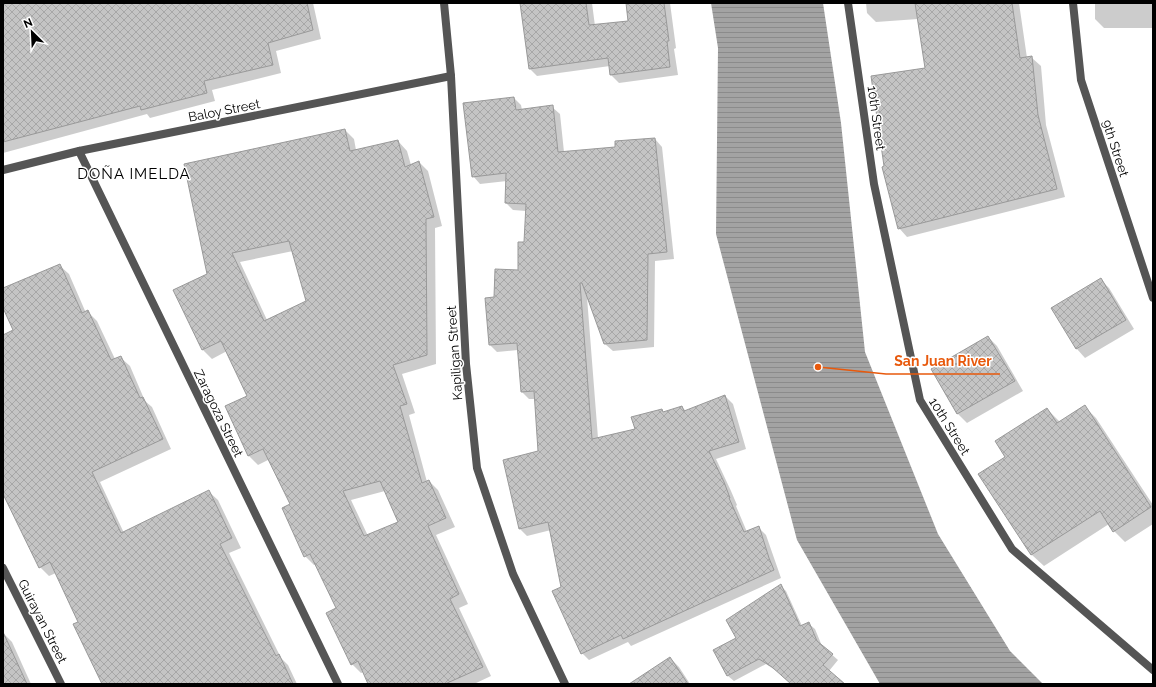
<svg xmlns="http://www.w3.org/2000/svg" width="1156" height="687" viewBox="0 0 1156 687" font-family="Raleway,sans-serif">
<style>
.water{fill:url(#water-rules)}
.shadow{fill:#0003;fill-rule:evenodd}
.building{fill:url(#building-cross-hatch);stroke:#999;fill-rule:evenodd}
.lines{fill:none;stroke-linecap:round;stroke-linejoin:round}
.minor{stroke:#555;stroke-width:8}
.labels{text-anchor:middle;stroke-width:3;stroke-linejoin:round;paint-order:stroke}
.street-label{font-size:13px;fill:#000;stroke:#fff}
.quarter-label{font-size:15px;letter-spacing:1px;fill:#000;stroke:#fff}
.leader{fill:none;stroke:#e8590c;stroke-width:1.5}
.callout-dot{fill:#e8590c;stroke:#fff;stroke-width:1.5}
.callout-label{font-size:14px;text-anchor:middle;font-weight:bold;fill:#e8590c;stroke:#fff;stroke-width:3;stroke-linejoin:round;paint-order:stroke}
</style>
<defs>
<pattern id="water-rules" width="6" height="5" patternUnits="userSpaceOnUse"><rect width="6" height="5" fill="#a3a3a3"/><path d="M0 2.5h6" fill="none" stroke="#8b8b8b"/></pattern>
<pattern id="building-cross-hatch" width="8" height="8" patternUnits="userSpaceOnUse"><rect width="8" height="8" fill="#c4c4c4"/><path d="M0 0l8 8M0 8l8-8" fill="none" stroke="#a7a7a7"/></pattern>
</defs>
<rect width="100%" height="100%" fill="#fff"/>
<polygon class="water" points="711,3 823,3 841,123 865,352 938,534 1010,651 1043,684 880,684 797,540 716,234 718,48"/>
<g class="shadow">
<polygon points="3,3 313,3 321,39 276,51 281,73 212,90 215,101 150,118 147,114 3,153"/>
<polygon points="521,3 592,3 595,26 629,21 627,3 670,3 676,48 674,49 678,75 619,83 611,75 610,66 537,76 529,68"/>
<polygon points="866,3 1019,3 1027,58 1032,58 1041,66 1046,125 1065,197 907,237 899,228 926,69 918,19 876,22 867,13"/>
<polygon points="1095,3 1153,3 1153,28 1104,28 1095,19"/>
<polygon points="514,98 521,105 522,110 552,107 560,114 564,152 616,148 655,139 662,147 674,259 655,261 654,347 613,351 605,344 587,297 598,438 636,429 662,411 664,413 682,407 687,412 725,396 733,404 746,449 716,459 731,491 737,505 736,506 747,532 758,527 766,535 781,578 631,646 628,642 589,660 582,653 562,587 551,530 527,536 520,529 539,452 535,399 529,399 522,392 518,350 497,352 490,345 495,298 519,271 525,243 526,211 513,210 506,203 507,181 480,184 473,176"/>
<path d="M345,130l9,9 2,11 42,-9 9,10 4,14 8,-3 9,9 14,55 -7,2 1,136 -34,10 13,39 -6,2 18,67 2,-1 9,9 17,37 -19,8 32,69 -9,4 32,68 -17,8h-105l-5,-12 -3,1 -9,-9 -15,-55 -21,-45 -2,1 -9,-9 -14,-51 -21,-46 -12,6 -9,-9 -23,-49 22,-11 -21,-45 -15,8 -9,-9 5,-75zM293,251l15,50 -41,19 -27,-58zM385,491l14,32 -31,13 -17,-36z"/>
<polygon points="59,265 69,274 86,313 88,312 97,321 115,359 120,357 130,366 145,401 152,407 171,449 100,482 124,533 208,491 218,500 241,548 229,553 281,658 288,665 297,684 103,684 79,622 56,573 49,576 40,567 3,491 3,336 14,331 3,306 3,290"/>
<polygon points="1100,279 1109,288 1134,329 1085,358 1077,349 1052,308"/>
<polygon points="988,337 997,346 1023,391 967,423 958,414 932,369"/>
<polygon points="1085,407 1096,418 1153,505 1153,524 1125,542 1114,531 1109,524 1044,566 1032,555 980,474 1006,457 1047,409 1060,422"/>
<polygon points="780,585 786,591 802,626 809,624 815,629 822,646 838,660 829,671 844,684 792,684 779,673 766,664 734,681 728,676 714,651 737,638"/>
<polygon points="3,633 12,642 31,684 3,684"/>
<polygon points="670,658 679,667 690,684 630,684"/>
</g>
<g class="building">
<polygon points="3,3 307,3 313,30 268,43 273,65 204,81 207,93 141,110 140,106 3,142"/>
<polygon points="520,3 586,3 589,25 628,21 626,3 664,3 669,41 667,41 670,67 610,75 608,58 529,69"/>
<polygon points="915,3 1012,3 1020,58 1032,56 1038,115 1057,189 898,229 882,167 884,166 871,76 925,68"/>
<polygon points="514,97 516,110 553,105 558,152 615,147 615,141 655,138 667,252 648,254 647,340 604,344 582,283 580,283 592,439 635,429 631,417 662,409 663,412 682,406 684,411 725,395 739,442 709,451 724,482 730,498 729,498 744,532 759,526 769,558 774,570 623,639 621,635 581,654 552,591 561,587 548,522 519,529 503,460 538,451 534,391 521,392 517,343 489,345 485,298 494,297 495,269 518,270 518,242 524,242 526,204 505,203 506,173 472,177 463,103"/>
<path d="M345,129l5,22 48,-11 7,27 14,-6 15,56 -8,2 1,136 -34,10 14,39 -7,2 22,77 7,-3 17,38 -18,8 31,68 -9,5 33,68 -38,17h-77l-10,-23 -7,4 -25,-52 10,-5 -26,-54 -6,3 -22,-49 8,-4 -27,-55 -15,7 -23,-50 22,-10 -26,-55 -19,9 -29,-60 34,-16 -23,-110zM289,241l17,60 -42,20 -32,-68zM380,481l18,41 -34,14 -21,-45z"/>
<polygon points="60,264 82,313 88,310 111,360 121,356 140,398 143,397 163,439 92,472 121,533 209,490 232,538 220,544 276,656 279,654 293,684 102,684 73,624 78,622 50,562 39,568 3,494 3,335 13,330 3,308 3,288"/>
<polygon points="1101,278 1126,320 1076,349 1051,308"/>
<polygon points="988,336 1015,381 957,414 931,369"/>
<polygon points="1085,405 1151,507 1113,532 1100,511 1031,555 978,474 1005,457 995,441 1047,408 1057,423"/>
<polygon points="781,584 800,626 809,622 817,641 833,654 823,665 845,684 791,684 772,667 759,659 727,676 713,650 736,638 726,620"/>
<polygon points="3,632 27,684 3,684"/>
<polygon points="670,657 688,684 629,684"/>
</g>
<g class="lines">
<g class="minor">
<polyline points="444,3 451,76 466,364 477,468 513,574 565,684"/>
<polyline points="848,3 874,184 920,400 1012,549 1153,670"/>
<polyline points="1073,3 1081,80 1153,298"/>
<polyline points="79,151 338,684"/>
<polyline points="3,170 79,151 451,76"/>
<polyline points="3,568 61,684"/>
</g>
</g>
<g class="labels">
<g class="street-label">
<text transform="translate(224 110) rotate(-11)" y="5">Baloy Street</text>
<text transform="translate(877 118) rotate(82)" y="5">10th Street</text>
<text transform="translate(1116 148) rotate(72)" y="5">9th Street</text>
<text transform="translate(454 353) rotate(-94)" y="5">Kapiligan Street</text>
<text transform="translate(219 413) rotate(64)" y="5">Zaragoza Street</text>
<text transform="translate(950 426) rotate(58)" y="5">10th Street</text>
<text transform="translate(43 621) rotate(63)" y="5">Guirayan Street</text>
</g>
<g class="quarter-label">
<text x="134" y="179">DOÑA IMELDA</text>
</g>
</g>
<path class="leader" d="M818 367L886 374H1000"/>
<circle class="callout-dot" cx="818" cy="367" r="4"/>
<g class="callout-label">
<text x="943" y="366">San Juan River</text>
</g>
<rect width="1156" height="687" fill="none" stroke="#000000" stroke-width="8"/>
<g transform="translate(32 32) rotate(336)" stroke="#ffffff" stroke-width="3" paint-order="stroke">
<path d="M0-3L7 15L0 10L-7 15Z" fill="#000000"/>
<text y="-6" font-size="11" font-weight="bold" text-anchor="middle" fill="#000000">N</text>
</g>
</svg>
